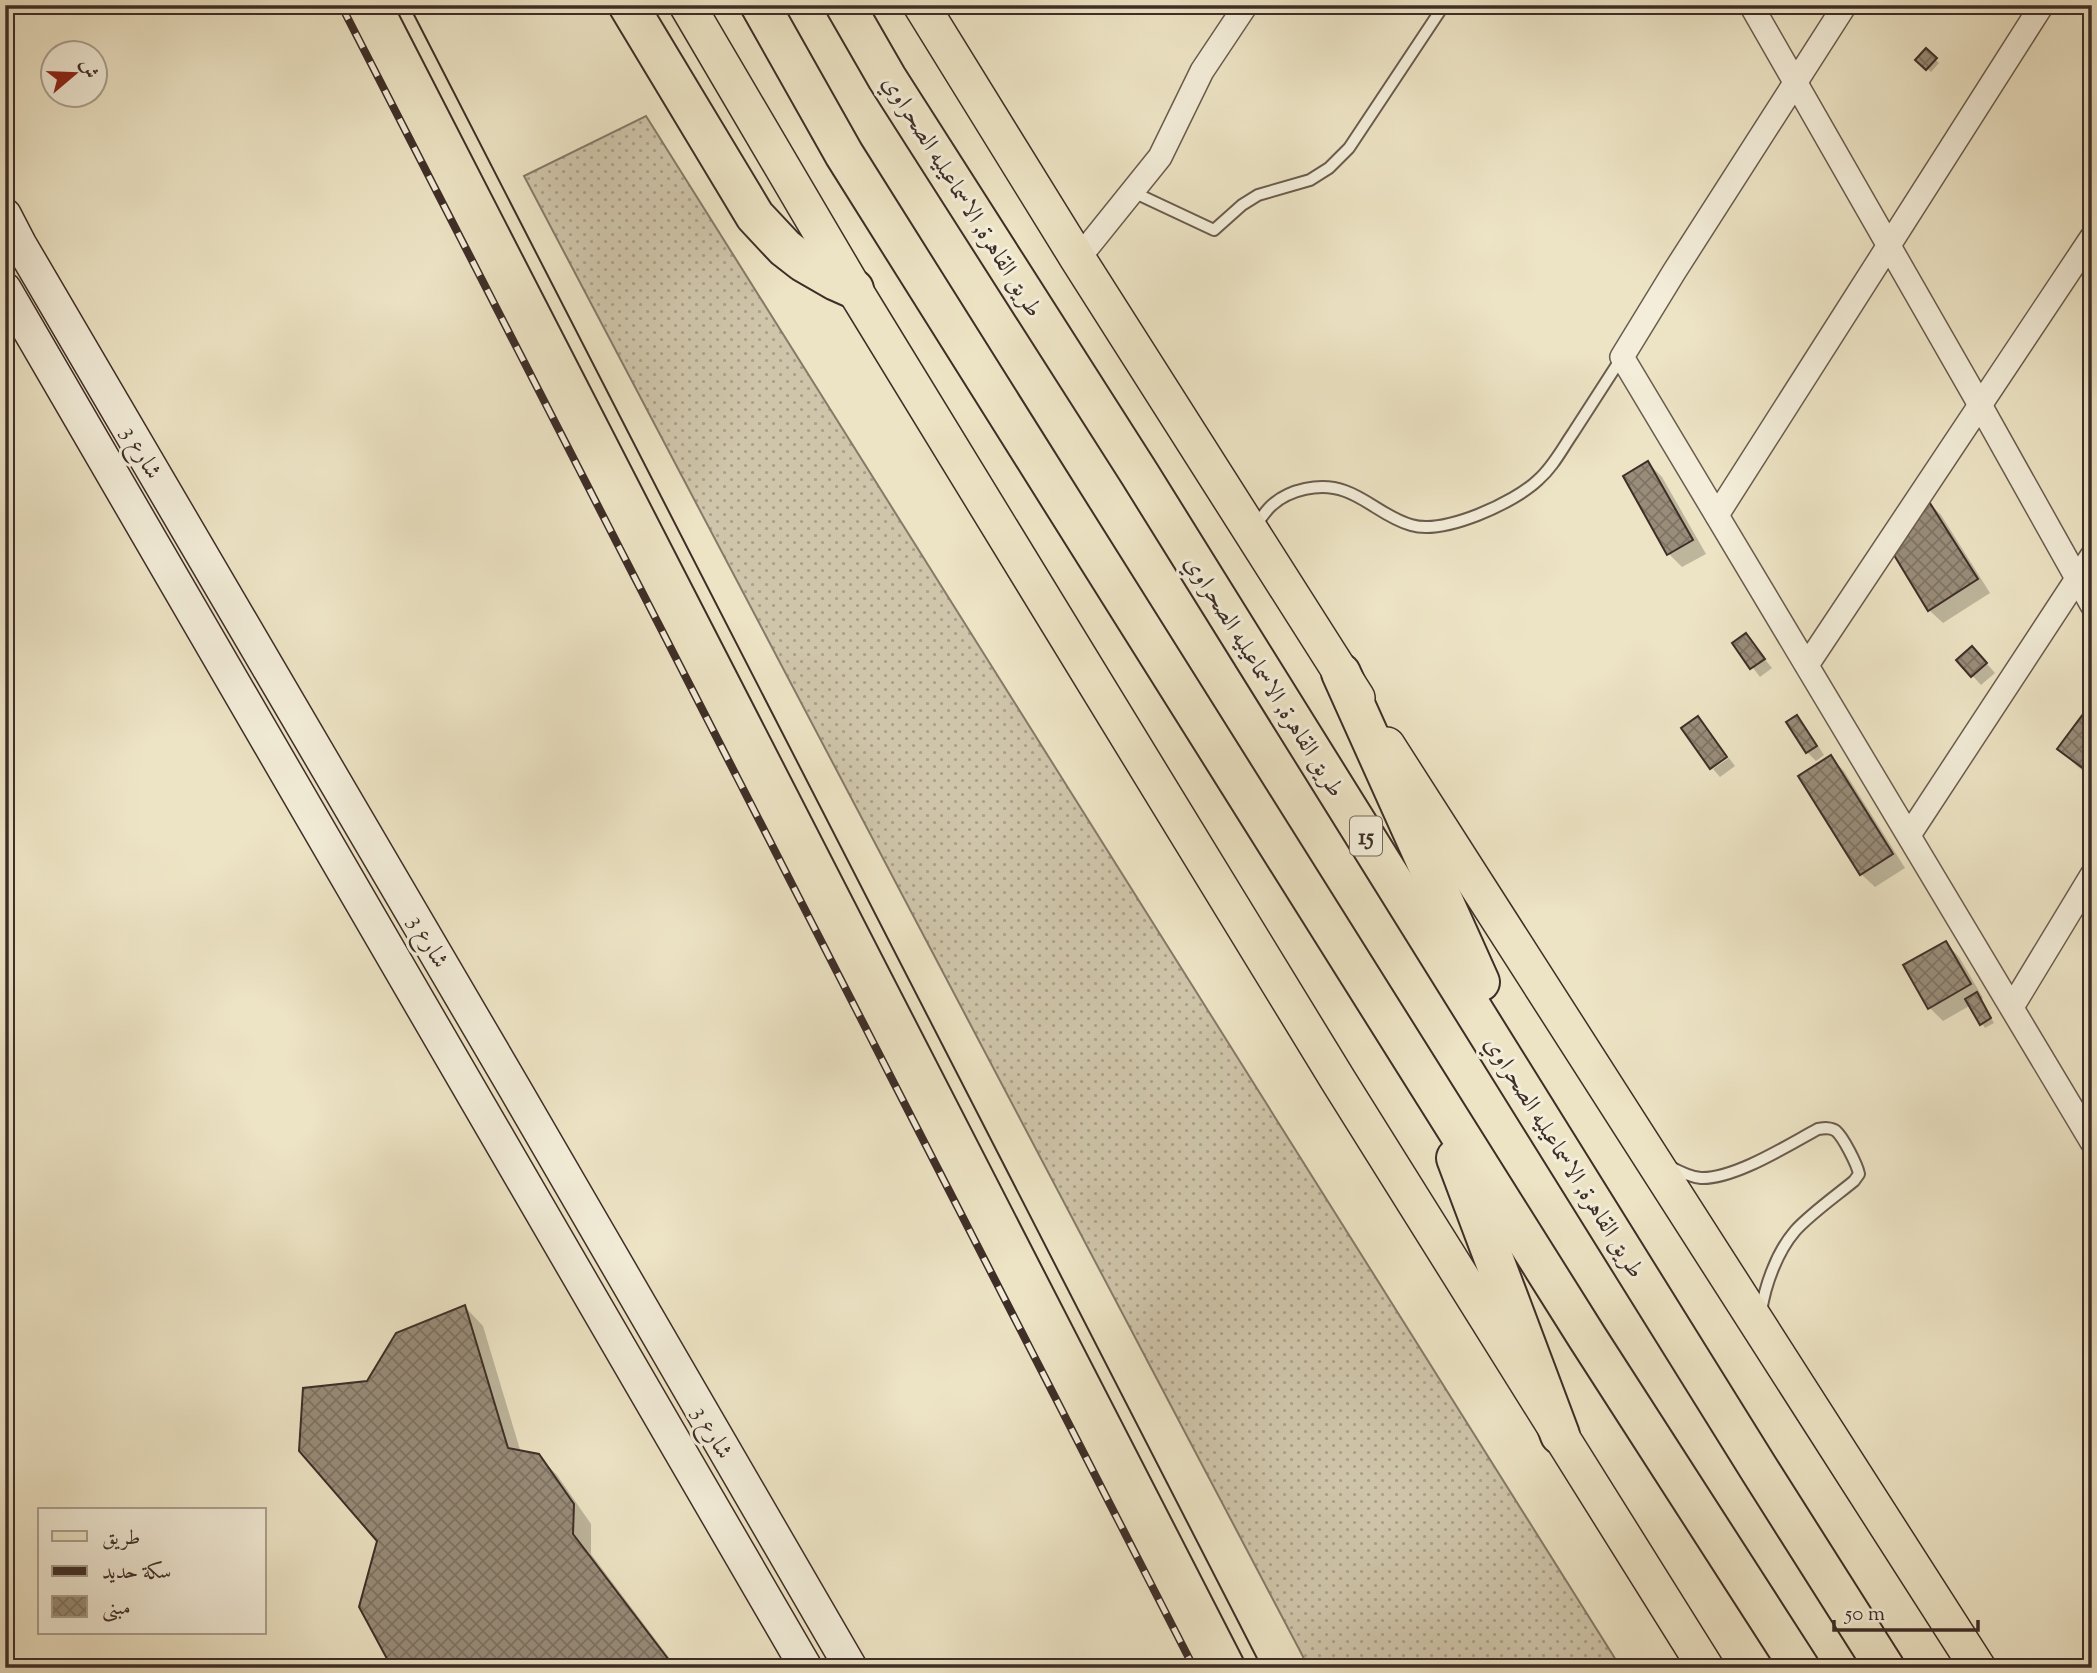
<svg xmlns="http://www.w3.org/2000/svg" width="2097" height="1673" viewBox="0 0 2097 1673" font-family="'Sorts Mill Goudy',Amiri,serif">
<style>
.grass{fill:url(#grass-dots);stroke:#867a69;stroke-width:2}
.shadow{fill:#0003}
.building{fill:url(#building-cross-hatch);stroke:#3e2e28;stroke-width:2}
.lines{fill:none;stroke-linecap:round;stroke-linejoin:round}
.lane-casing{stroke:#6a5c4f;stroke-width:14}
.street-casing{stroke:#6a5c4f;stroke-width:26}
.secondary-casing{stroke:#3e2e28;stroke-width:35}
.primary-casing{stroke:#3e2e28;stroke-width:38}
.highway-casing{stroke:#3e2e28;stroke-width:42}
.lane{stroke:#f3edd9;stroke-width:10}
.street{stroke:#f3edd9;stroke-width:23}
.secondary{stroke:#f3edd9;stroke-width:32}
.primary{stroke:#ede4c5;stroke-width:35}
.highway{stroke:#ede4c5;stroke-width:38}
.tram{stroke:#3e2e28;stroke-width:2}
.rail-casing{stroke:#3e2e28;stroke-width:8}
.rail{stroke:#f3edd9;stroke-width:5;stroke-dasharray:16;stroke-linecap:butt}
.labels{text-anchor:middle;stroke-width:6;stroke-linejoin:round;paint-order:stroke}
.shield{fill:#f3edd9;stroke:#74675d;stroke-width:2}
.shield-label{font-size:23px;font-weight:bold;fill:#3e2e28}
.street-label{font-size:24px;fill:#3e2e28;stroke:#f3edd9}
</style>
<defs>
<pattern id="grass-dots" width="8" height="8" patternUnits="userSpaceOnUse" patternTransform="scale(1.75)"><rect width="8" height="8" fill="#cfc5aa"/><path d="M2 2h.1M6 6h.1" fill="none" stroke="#a9a08a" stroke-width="1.8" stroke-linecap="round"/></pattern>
<pattern id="building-cross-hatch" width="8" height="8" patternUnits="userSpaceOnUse" patternTransform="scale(1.75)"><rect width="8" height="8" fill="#998d7a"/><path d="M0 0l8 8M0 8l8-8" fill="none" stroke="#7e7464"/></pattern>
</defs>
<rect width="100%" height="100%" fill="#ede4c5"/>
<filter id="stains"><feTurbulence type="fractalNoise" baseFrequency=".00286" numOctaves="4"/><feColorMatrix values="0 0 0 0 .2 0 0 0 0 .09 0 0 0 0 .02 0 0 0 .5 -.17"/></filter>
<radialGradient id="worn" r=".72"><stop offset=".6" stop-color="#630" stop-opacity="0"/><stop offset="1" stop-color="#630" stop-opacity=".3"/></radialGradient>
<polygon class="grass" points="646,116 1621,1668 1309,1668 524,176"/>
<g class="shadow">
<polygon points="1926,51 1939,63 1931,72 1918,60"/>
<polygon points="1648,463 1662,477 1706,554 1682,567 1669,554"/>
<polygon points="1928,502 1941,515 1990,593 1943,623 1929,610"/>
<polygon points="1745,635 1772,668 1760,677 1734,643"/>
<polygon points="1981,657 1995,673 1981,685 1958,660"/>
<polygon points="2092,705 2092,778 2078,767 2059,749"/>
<polygon points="1796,717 1805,726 1824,755 1816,761 1807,752"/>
<polygon points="1698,718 1706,727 1727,755 1710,767"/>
<polygon points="1830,757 1844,771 1905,868 1875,887 1861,874"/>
<polygon points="1729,758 1735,766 1720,777 1713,769"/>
<polygon points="1946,943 1959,957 1983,998 1981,1000 1994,1023 1985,1028 1971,1005 1943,1021 1929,1007"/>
<polygon points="465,1307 483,1326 521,1453 538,1456 557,1475 591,1524 591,1554 677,1668 394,1668 379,1541 368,1383"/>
</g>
<g class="building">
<polygon points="1926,48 1937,58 1926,70 1915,60"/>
<polygon points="1648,461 1693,540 1667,555 1623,476"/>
<polygon points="1928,500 1978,579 1928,611 1894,555"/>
<polygon points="1746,633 1765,659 1750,669 1732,643"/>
<polygon points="1972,646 1987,663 1971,677 1956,660"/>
<polygon points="2092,702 2092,775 2057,749"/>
<polygon points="1797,715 1817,746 1806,753 1786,722"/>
<polygon points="1698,716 1727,757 1710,769 1681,728"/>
<polygon points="1831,755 1893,854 1860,875 1798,776"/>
<polygon points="1946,941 1971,984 1928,1009 1903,965"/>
<polygon points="1977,992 1991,1018 1980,1025 1965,999"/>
<polygon points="465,1305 508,1448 539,1454 574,1504 573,1534 675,1668 392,1668 359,1607 377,1541 299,1451 303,1388 367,1381 396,1333"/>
</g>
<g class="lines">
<g class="lane-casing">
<g id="lane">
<polyline points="1133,192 1214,230 1242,205 1258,195 1310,180 1329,168 1349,148 1444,5"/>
<path d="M1254,528c5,-7 10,-15 16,-21 18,-18 51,-25 75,-16 23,8 41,27 66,34 33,10 103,-22 127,-45 15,-13 24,-31 35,-47 16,-25 33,-51 49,-76"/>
<path d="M1669,1166c9,5 21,11 32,12 34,1 87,-33 117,-49 6,-1 13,-2 18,2 7,6 21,33 23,43l-5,7c-17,14 -45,34 -59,50 -18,21 -30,54 -34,81"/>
</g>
</g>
<g class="street-casing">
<g id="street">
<polyline points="1751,5 1980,405 2092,605"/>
<polyline points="1845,5 1674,272 1622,357 2092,1142"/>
<polyline points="1078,259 1160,157 1202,71 1246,5"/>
<polyline points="1717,515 2042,5"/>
<polyline points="1807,665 2092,237"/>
<polyline points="1909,835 2092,556"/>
<polyline points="2012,1007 2092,875"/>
</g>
</g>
<g class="secondary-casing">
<g id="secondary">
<polyline points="5,215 20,244 515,1089 851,1668"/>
<polyline points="5,289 806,1668"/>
</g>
</g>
<g class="primary-casing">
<g id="primary">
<polyline points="687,5 854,289 1338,1080 1706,1668"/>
<polyline points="921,5 1078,259 1357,698"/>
<polyline points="1387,745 1978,1668"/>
</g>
</g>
<g class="highway-casing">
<g id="highway">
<polyline points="628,5 755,216 785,248 803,262 836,281 854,289"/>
<polyline points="760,5 844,154 1587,1337 1800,1668"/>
<polyline points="845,5 887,78 1139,473 1759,1469 1885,1668"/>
<polyline points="1341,673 1480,982"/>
<polyline points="1456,1158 1560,1435"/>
</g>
</g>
<use href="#lane" class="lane"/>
<use href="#street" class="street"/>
<use href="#secondary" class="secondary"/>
<use href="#primary" class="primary"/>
<use href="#highway" class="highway"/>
<g class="tram">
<polyline points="394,5 1248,1668"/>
<polyline points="409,5 1262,1668"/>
</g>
<g class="rail-casing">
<polyline id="rail" points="341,5 1194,1668"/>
</g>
<use href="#rail" class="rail"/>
</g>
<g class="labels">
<rect class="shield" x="1350" y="816.5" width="32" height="39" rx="5"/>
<g class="shield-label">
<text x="1366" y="844">15</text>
</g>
<g class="street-label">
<text transform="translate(963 196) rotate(58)" y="8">طريق القاهرة, الاسماعيليه الصحراوي</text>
<text transform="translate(142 452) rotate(60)" y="8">شارع 3</text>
<text transform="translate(1265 676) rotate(58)" y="8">طريق القاهرة, الاسماعيليه الصحراوي</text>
<text transform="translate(429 941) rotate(60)" y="8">شارع 3</text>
<text transform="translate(1565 1157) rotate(58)" y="8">طريق القاهرة, الاسماعيليه الصحراوي</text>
<text transform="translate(713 1432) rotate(60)" y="8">شارع 3</text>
</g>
</g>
<rect width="2097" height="1673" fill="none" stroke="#ede4c5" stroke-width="28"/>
<rect x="7" y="7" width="2083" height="1659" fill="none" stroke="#3e2e28" stroke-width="3.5"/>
<rect x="14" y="14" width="2069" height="1645" fill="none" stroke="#3e2e28" stroke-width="2"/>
<rect x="38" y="1508" width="228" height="126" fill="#f3edd9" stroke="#aba192" stroke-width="2"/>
<rect x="52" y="1531" width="35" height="10" fill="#ede4c5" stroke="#aba192" stroke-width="2"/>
<text x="102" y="1544" font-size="21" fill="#3e2e28">طريق</text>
<rect x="52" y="1566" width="35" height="10" fill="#3e2e28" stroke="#aba192" stroke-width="2"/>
<text x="102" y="1578" font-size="21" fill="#3e2e28">سكة حديد</text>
<rect x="52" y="1596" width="35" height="21" fill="url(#building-cross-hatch)" stroke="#aba192" stroke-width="2"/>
<text x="102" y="1614" font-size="21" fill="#3e2e28">مبنى</text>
<g transform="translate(74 74) rotate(71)"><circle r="33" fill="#f3edd9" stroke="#aba192" stroke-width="2"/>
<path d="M0-5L12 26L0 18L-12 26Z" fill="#8f2418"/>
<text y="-10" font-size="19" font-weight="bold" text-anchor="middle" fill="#3e2e28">ش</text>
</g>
<path d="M1834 1620v10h144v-10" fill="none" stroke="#3e2e28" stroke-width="3.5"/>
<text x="1845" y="1620" font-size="21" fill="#3e2e28" stroke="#f3edd9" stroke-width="5" paint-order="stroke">50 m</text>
<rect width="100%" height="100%" filter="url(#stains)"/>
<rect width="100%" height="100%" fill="url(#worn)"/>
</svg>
